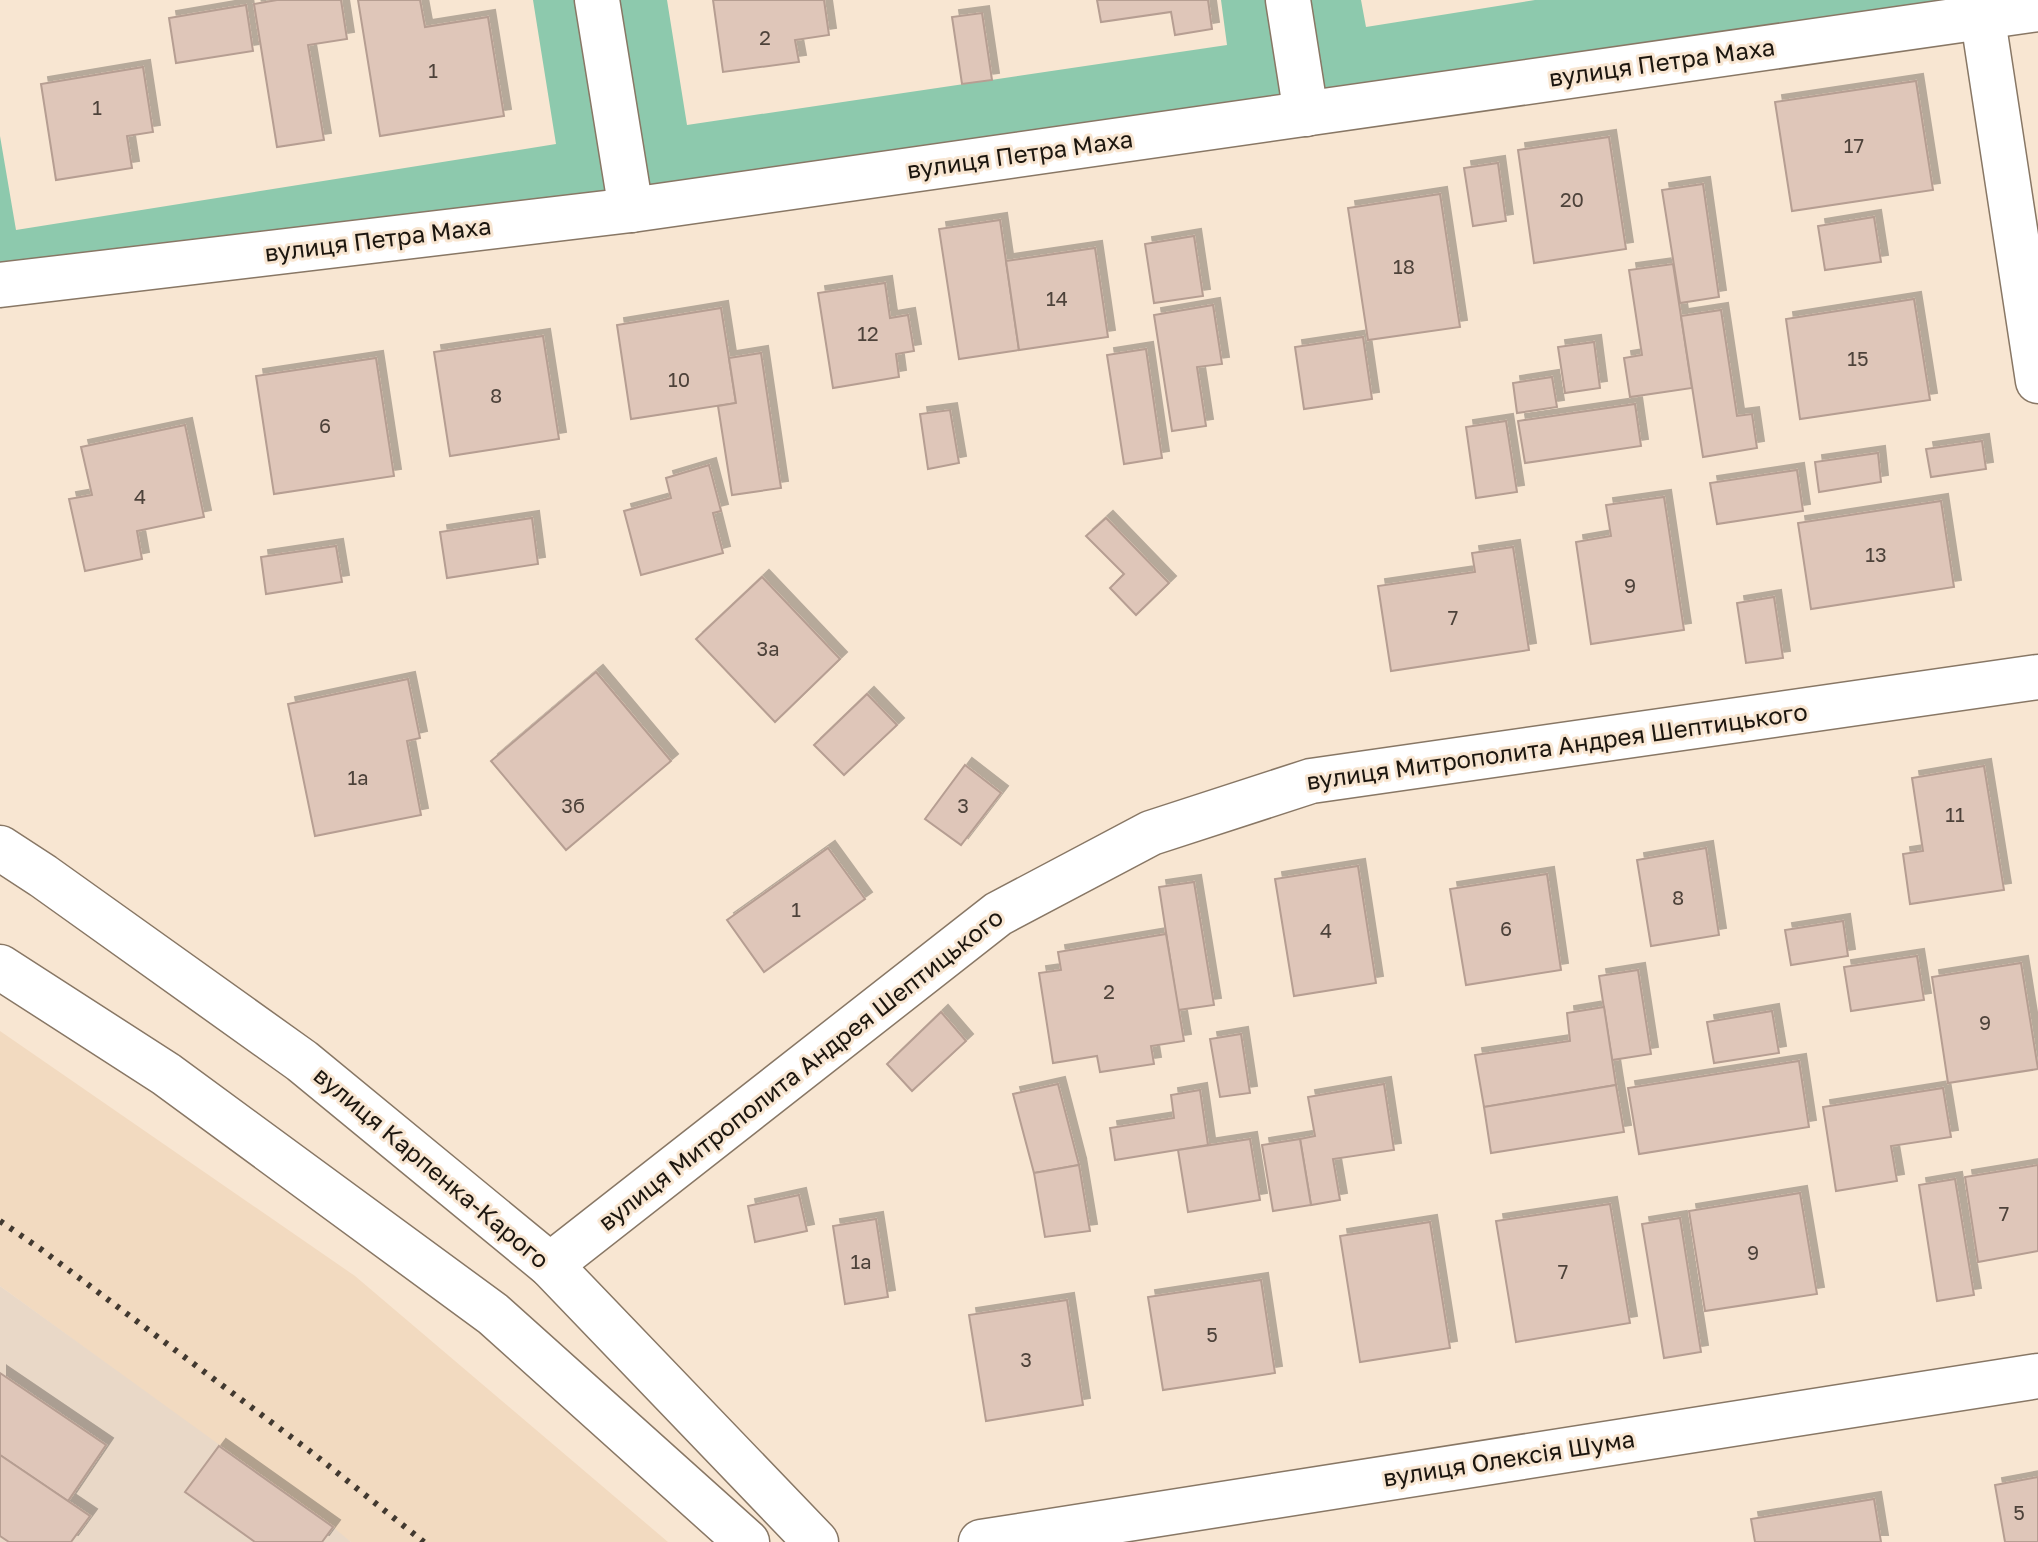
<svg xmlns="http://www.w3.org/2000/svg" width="2038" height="1542" viewBox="0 0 2038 1542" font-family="'Golos Text',sans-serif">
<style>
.built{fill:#f2dac0}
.industrial{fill:#e9d8c7}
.green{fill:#8dc9ad}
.building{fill:#dfc6b9;stroke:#b69e92;stroke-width:2;filter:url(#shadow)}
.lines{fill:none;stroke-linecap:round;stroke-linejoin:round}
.minor-casing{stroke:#887765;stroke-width:47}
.tertiary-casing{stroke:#887765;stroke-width:47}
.minor{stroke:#fff;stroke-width:44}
.tertiary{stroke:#fff;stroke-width:44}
.rail{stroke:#423930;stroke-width:6;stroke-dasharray:4 8;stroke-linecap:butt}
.labels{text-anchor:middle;stroke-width:6;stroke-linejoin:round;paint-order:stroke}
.number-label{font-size:20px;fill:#4d423a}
.street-label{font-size:24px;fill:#1c160f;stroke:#f8e6d2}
</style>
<defs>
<filter id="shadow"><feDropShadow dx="7" dy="-7" stdDeviation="0" flood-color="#0004"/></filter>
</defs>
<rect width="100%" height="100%" fill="#f8e6d2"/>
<polygon class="built" points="0,1031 355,1276 668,1542 351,1542 0,1286"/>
<polygon class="industrial" points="0,1286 333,1527 351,1542 0,1542"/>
<g class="green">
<polygon points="533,0 576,0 606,192 0,263 0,136 16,230 556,144"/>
<polygon points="619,0 667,0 687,125 1227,45 1221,0 1266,0 1282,96 649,186"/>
<polygon points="1310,0 1361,0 1366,27 1535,0 1955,0 1324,90"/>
</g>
<g class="building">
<polygon points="277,0 341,0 347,39 308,45 324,140 277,147 254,4"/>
<polygon points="358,0 420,0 425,27 488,17 504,116 380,136"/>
<polygon points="713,0 824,0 829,35 795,40 799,62 723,72"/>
<polygon points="1097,0 1208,0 1212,29 1175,35 1171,12 1101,22"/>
<polygon points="246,5 253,51 176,63 169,18"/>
<polygon points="982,13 992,80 962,84 952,17"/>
<polygon points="143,67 153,132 127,136 132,168 56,180 41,84"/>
<polygon points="1916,81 1933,190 1792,211 1775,102"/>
<polygon points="1609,137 1626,249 1534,263 1518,150"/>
<polygon points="1498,163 1506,221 1473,226 1464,168"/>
<polygon points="1703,184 1719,297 1680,303 1662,190"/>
<polygon points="1440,194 1460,327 1368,340 1348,208"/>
<polygon points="1874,217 1881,262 1825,270 1818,226"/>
<polygon points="1000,220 1019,350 959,359 939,229"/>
<polygon points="1194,236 1203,296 1154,303 1145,244"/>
<polygon points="1095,248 1108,337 1019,350 1006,261"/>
<polygon points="1673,264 1692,388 1630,397 1624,358 1642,355 1629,270"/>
<polygon points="885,283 890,318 908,315 914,351 896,354 899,377 833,388 818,293"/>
<polygon points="1914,299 1930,400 1800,419 1786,319"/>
<polygon points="1213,305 1222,364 1197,367 1206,426 1172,431 1154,315"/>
<polygon points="721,308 736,403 631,419 617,325"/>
<polygon points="1721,310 1737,416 1752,414 1757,448 1703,457 1681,316"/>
<polygon points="543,336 559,439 450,456 434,352"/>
<polygon points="1363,337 1372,399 1304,409 1295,347"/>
<polygon points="1594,342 1600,388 1565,393 1558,347"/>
<polygon points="1146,349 1162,458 1124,464 1107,355"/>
<polygon points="761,353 781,488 732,495 718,406 736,403 729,358"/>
<polygon points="376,358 394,476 274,494 256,376"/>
<polygon points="1552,377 1557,407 1517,413 1513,383"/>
<polygon points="1635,404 1641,446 1525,463 1518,421"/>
<polygon points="950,410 959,463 928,469 920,414"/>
<polygon points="1506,421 1517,492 1476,498 1466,427"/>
<polygon points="185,425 204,517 137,531 142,559 85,571 69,499 92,495 81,447"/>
<polygon points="1982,441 1986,469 1931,477 1926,449"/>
<polygon points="1878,453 1881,482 1819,492 1815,462"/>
<polygon points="709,465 721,511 713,513 723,553 641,575 624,511 671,498 666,478"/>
<polygon points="1797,470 1803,511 1717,524 1710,483"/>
<polygon points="1664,497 1684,630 1591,644 1576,542 1611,536 1606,505"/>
<polygon points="1941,501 1954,587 1811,609 1798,523"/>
<polygon points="532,518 538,564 447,578 440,532"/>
<polygon points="1106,518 1169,583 1136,615 1110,588 1124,574 1086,536"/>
<polygon points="336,546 342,582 266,594 261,557"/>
<polygon points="1513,547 1529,650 1391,671 1378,586 1475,572 1472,553"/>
<polygon points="762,577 840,659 775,722 696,639"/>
<polygon points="1774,597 1783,658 1746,663 1737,603"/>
<polygon points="596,672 671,761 566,850 491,761"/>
<polygon points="408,679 420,738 407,741 421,815 315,836 288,704"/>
<polygon points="867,694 897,725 844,775 814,745"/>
<polygon points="965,765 1001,793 961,845 925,819"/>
<polygon points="1984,766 2004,890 1910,904 1903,854 1923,851 1912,778"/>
<polygon points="828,848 865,899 764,972 727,920"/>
<polygon points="1706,848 1719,935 1651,946 1637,860"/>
<polygon points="1358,866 1376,983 1294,996 1275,879"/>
<polygon points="1547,874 1561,970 1466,985 1450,889"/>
<polygon points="1194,882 1214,1005 1178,1010 1159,887"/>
<polygon points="1843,921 1848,956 1791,965 1785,930"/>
<polygon points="1166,934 1184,1041 1151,1046 1154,1064 1100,1072 1097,1056 1053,1063 1039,973 1061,970 1058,952"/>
<polygon points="1917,956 1924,1000 1851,1011 1844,967"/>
<polygon points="2021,963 2038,1069 1948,1083 1932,977"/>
<polygon points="1638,970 1651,1054 1612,1060 1599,976"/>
<polygon points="1604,1007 1616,1085 1484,1107 1475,1055 1570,1041 1567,1013"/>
<polygon points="1772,1011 1779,1053 1714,1063 1707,1022"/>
<polygon points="941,1012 966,1041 912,1091 887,1064"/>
<polygon points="1241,1034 1250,1093 1220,1097 1210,1039"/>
<polygon points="1799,1061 1809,1127 1639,1154 1628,1088"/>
<polygon points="1058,1084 1079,1165 1034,1173 1013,1094"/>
<polygon points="1384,1084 1394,1150 1333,1159 1340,1200 1311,1205 1300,1139 1315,1136 1308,1097"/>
<polygon points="1616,1085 1624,1132 1491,1153 1484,1107"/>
<polygon points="1943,1088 1951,1137 1891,1146 1897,1181 1836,1191 1823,1107"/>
<polygon points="1200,1090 1208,1145 1115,1160 1110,1128 1174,1118 1171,1095"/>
<polygon points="1250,1139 1260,1200 1188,1212 1178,1150"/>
<polygon points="1300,1139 1311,1205 1273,1211 1262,1145"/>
<polygon points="1079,1165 1090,1231 1045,1237 1034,1173"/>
<polygon points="2038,1165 2038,1251 1978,1262 1965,1177"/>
<polygon points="1955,1179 1974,1295 1937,1301 1919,1185"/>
<polygon points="1800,1193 1817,1294 1705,1311 1689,1211"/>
<polygon points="799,1195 807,1231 755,1242 748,1206"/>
<polygon points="1610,1204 1630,1323 1516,1342 1496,1221"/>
<polygon points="1680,1218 1701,1352 1664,1358 1642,1224"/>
<polygon points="876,1219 888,1297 845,1304 833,1226"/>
<polygon points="1430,1222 1450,1348 1360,1362 1340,1236"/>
<polygon points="1261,1280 1275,1373 1163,1390 1148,1297"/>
<polygon points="1067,1300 1083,1405 986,1421 969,1315"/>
<polygon points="0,1373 106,1445 68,1501 0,1455"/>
<polygon points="219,1446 333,1527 322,1542 255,1542 185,1492"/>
<polygon points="0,1455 90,1516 71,1542 9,1542 0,1536"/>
<polygon points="2038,1477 2038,1542 2005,1542 1995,1485"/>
<polygon points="1874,1499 1881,1542 1755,1542 1751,1519"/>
</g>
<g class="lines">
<g class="minor-casing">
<g id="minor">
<polyline points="597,0 631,210"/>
<polyline points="1288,0 1306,114"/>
<polyline points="1980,0 2038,381"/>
<polyline points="0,285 631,210 2038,9"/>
<polyline points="981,1542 2038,1376"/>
</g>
</g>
<g class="tertiary-casing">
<g id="tertiary">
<polyline points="0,848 43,876 302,1061 550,1265 816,1542"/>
<polyline points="0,967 166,1074 493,1314 747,1542"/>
<polyline points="550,1265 998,914 1151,833 1311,781 2038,677"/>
</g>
</g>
<use href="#minor" class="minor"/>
<use href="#tertiary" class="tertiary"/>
<polyline class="rail" points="0,1221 42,1250 315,1455 424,1542"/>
</g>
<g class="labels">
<g class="number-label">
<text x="765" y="45">2</text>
<text x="433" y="78">1</text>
<text x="97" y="115">1</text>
<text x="1854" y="153">17</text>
<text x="1572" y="207">20</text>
<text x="1404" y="274">18</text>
<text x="1057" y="306">14</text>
<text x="868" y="341">12</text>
<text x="1858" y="366">15</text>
<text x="679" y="387">10</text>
<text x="496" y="403">8</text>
<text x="325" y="433">6</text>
<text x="140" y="504">4</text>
<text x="1876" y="562">13</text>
<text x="1630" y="593">9</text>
<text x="1453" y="625">7</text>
<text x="768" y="656">3а</text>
<text x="358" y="785">1а</text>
<text x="573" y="813">3б</text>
<text x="963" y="813">3</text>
<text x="1955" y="822">11</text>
<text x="1678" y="905">8</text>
<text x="796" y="917">1</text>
<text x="1506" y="936">6</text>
<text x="1326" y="938">4</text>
<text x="1109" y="999">2</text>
<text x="1985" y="1030">9</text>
<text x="2004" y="1221">7</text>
<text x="1753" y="1260">9</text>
<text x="861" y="1269">1а</text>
<text x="1563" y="1279">7</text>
<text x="1212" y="1342">5</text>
<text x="1026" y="1367">3</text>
<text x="2019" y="1520">5</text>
</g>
<g class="street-label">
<text transform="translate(1662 63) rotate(-8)" y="8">вулиця Петра Маха</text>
<text transform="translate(1020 155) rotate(-8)" y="8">вулиця Петра Маха</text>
<text transform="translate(378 240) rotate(-7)" y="8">вулиця Петра Маха</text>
<text transform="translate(1557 747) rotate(-8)" y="8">вулиця Митрополита Андрея Шептицького</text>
<text transform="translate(801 1070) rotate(-38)" y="8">вулиця Митрополита Андрея Шептицького</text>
<text transform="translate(431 1168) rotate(40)" y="8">вулиця Карпенка-Карого</text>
<text transform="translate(1509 1459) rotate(-9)" y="8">вулиця Олексія Шума</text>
</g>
</g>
</svg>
